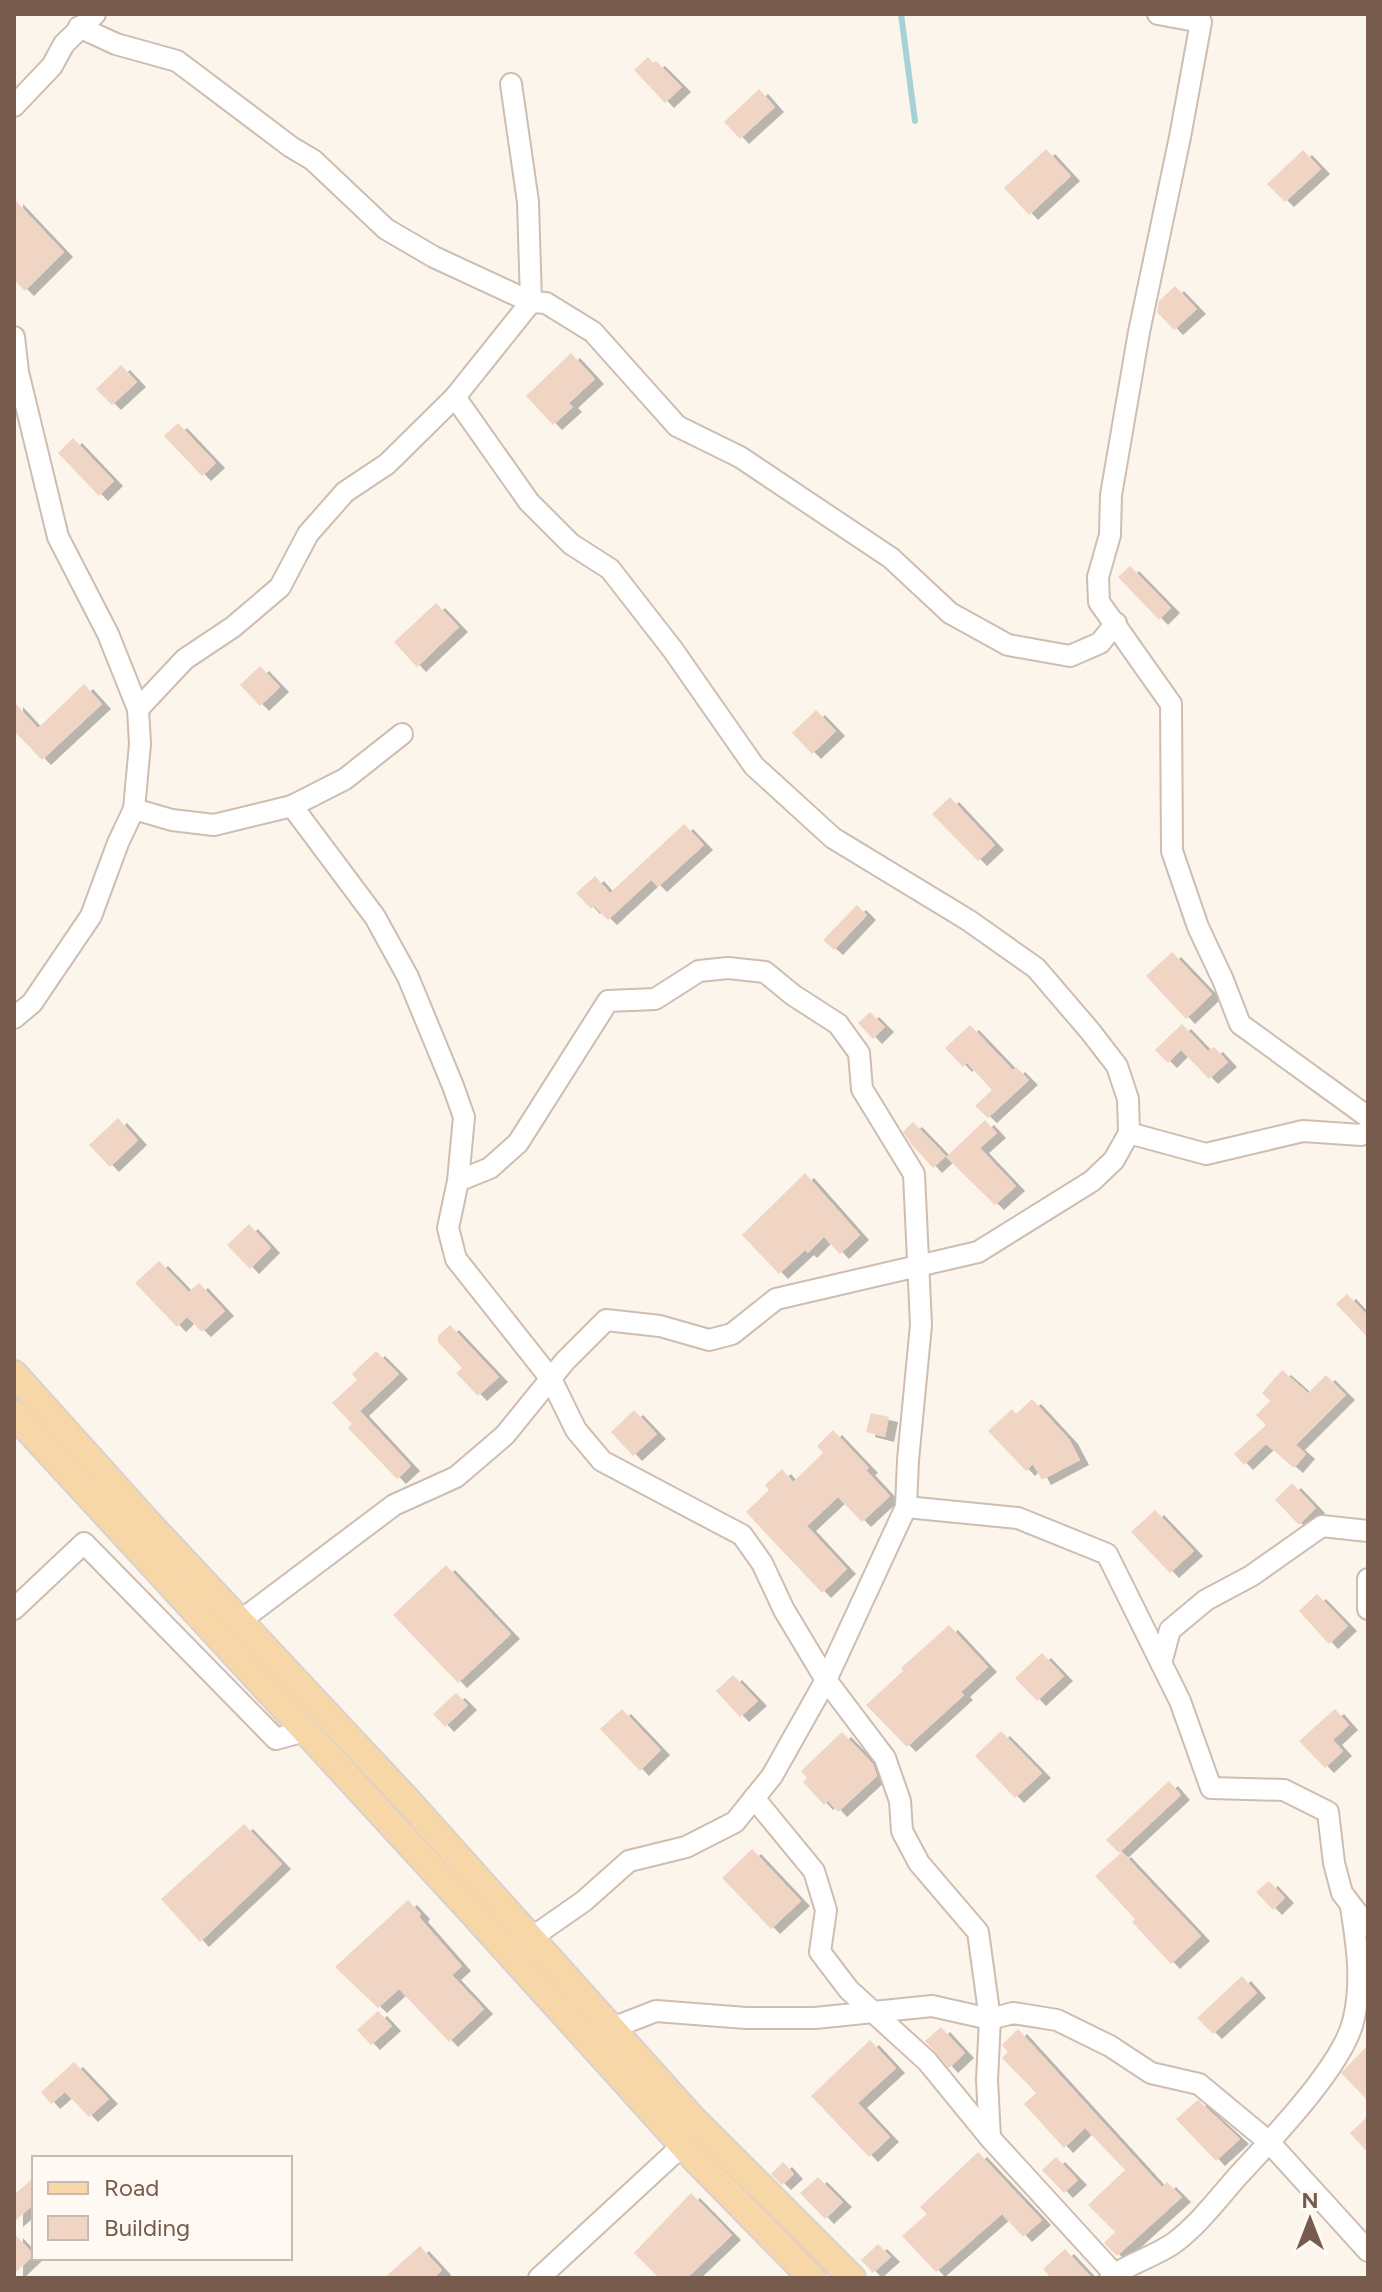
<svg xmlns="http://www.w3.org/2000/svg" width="1382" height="2292" viewBox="0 0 1382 2292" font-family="Figtree,sans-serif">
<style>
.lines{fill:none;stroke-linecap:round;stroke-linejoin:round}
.stream{stroke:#a6d1d7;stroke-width:6}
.building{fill:#f1d5c4;filter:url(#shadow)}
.minor-casing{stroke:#cebdb0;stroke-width:24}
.major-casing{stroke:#d9d1cd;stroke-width:30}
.minor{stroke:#fff;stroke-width:20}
.major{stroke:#f7d7a8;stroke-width:26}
</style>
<defs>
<filter id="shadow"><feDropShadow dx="9" dy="5" stdDeviation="0" flood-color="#0004"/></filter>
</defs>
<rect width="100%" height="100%" fill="#fcf5ec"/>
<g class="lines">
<polyline class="stream" points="901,14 915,121"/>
</g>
<g class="building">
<polygon points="648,57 653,63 656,61 682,87 665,103 634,70"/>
<polygon points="759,89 775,107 740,139 724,122"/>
<polygon points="1046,149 1071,176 1029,215 1004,188"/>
<polygon points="1303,150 1321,169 1285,202 1267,184"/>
<polygon points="14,199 64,252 25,291 14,280"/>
<polygon points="1175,286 1197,309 1174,330 1157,312 1159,301"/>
<polygon points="571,353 595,379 569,403 573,407 553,425 526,396"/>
<polygon points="121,365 137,382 112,405 96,389"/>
<polygon points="178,423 216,463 202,476 164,436"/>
<polygon points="73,438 114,481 99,496 58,453"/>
<polygon points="1130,566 1171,608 1159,620 1118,577"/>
<polygon points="436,603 459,627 417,667 394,642"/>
<polygon points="260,666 280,687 260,706 240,685"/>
<polygon points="84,684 102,704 42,760 14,731 14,702 38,728"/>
<polygon points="816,710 836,731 812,754 792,733"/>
<polygon points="950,797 995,845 978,861 932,814"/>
<polygon points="684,824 704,845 658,887 651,880 608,920 594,906 591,909 576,893 595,876 610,893"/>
<polygon points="857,905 867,915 834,950 823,940"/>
<polygon points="1172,952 1212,994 1186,1019 1146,976"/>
<polygon points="870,1012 885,1027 873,1039 858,1023"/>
<polygon points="1182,1024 1208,1051 1214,1047 1228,1062 1209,1079 1181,1050 1168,1063 1155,1050"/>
<polygon points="970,1025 1013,1070 1016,1067 1029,1080 988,1118 975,1106 992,1090 967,1063 963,1067 945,1048"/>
<polygon points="118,1118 138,1140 110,1167 89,1145"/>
<polygon points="985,1120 997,1133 980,1148 1016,1186 995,1205 946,1157"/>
<polygon points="913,1122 946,1156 933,1168 912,1145 903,1132"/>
<polygon points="805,1173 860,1235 840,1254 824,1237 808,1253 805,1250 779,1274 742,1235"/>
<polygon points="249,1224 271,1248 250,1269 227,1245"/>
<polygon points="159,1261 189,1292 199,1283 225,1311 202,1332 187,1317 177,1327 135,1283"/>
<polygon points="1347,1294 1368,1316 1368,1338 1336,1304"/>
<polygon points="450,1325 499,1377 478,1396 456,1373 462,1368 438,1342 438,1336"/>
<polygon points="376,1351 399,1374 360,1411 411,1466 397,1479 348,1428 352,1424 332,1403 357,1380 352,1374"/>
<polygon points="1282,1370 1308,1393 1326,1375 1346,1395 1296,1445 1306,1454 1294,1468 1266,1444 1244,1465 1234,1454 1266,1425 1256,1415 1270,1401 1262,1393"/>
<polygon points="1032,1399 1069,1439 1080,1460 1042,1480 1033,1464 1026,1471 988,1431 1012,1409 1016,1414"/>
<polygon points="634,1410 657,1434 633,1456 611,1432"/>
<polygon points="871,1413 889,1417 885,1437 866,1432"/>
<polygon points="833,1430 869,1468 866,1470 890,1496 862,1522 838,1497 807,1526 847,1569 822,1593 746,1512 769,1490 765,1485 782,1469 793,1482 823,1453 817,1446"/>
<polygon points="1292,1483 1316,1508 1299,1525 1275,1500"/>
<polygon points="1155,1510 1194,1551 1170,1573 1131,1532"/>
<polygon points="446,1565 511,1634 458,1683 393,1615"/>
<polygon points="1317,1594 1348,1626 1329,1644 1299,1611"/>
<polygon points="949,1625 988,1667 961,1692 964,1695 907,1747 866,1705 903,1671 901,1668"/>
<polygon points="1042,1653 1064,1676 1037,1701 1015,1678"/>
<polygon points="733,1675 758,1701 740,1717 716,1691"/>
<polygon points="456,1693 468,1705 445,1727 433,1714"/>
<polygon points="622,1709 661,1750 640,1771 600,1729"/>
<polygon points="1335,1709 1349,1725 1333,1740 1343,1751 1325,1768 1299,1741"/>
<polygon points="1001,1731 1042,1773 1015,1798 975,1756"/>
<polygon points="842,1732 873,1764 877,1776 838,1812 828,1801 824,1805 803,1782 807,1778 801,1771"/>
<polygon points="1169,1781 1181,1795 1119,1853 1106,1840"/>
<polygon points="244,1824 282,1864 200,1942 161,1899"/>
<polygon points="752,1849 801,1901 771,1929 722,1878"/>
<polygon points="1122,1852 1201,1936 1171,1964 1132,1922 1135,1919 1095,1876"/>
<polygon points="1269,1881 1285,1898 1273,1910 1256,1892"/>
<polygon points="408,1900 421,1914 419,1917 462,1966 452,1975 484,2009 449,2042 399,1989 378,2008 335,1967"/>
<polygon points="1242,1976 1257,1993 1213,2034 1197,2018"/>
<polygon points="378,2011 392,2026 371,2045 357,2030"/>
<polygon points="941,2027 965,2053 949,2068 925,2041"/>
<polygon points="1018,2029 1162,2187 1167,2182 1182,2197 1117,2256 1104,2243 1115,2232 1088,2205 1125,2170 1085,2128 1064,2148 1024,2104 1036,2093 1002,2058 1008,2052 1002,2045"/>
<polygon points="870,2040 896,2068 858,2103 890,2137 869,2157 811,2096"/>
<polygon points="1368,2045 1368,2101 1341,2073"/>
<polygon points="74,2062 109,2099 89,2117 65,2092 51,2104 41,2092"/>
<polygon points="1198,2100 1240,2139 1216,2161 1176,2119"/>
<polygon points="1368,2116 1368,2153 1350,2133"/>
<polygon points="978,2152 1042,2220 1023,2237 1002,2214 936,2272 902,2236 927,2214 920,2207"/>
<polygon points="1056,2157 1078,2180 1064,2193 1042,2170"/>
<polygon points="783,2162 794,2174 782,2185 771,2174"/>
<polygon points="34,2177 34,2204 14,2222 14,2195"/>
<polygon points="818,2177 843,2202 825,2219 800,2193"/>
<polygon points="691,2193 732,2235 687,2278 659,2278 634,2253"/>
<polygon points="14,2233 34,2255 14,2274"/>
<polygon points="878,2244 891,2257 873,2273 861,2260"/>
<polygon points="420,2246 442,2270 434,2278 384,2278"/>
<polygon points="1065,2249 1092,2278 1051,2278 1043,2269"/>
</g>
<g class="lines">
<g class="minor-casing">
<g id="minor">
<polyline points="1158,14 1201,22 1180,137 1139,332 1111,495 1110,535 1098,577 1099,602 1171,704 1172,851 1198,927 1223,980 1240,1024 1368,1117"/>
<polyline points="79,27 116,44 177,61 291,147 313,160 386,229 434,257 531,302 546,303 593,332 677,426 740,457 891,558 950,613 1008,645 1070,656 1100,643 1116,623"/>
<polyline points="14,106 52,66 64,44 95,14"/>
<polyline points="14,337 18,372 58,537 108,634 138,709 140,744 134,809 118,843 91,916 32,1003 14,1018"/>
<polyline points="138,709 185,659 233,627 280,587 308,534 345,492 387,464 455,397 531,302 528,202 511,84"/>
<polyline points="292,806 375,917 408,977 453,1086 464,1117 458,1181 448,1228 456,1259 551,1379 576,1430 602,1461 742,1535 762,1563 784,1610 826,1680 885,1758 900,1801 902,1831 919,1863 978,1932 990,2019 987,2080 990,2138"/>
<polyline points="134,809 172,820 214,825 292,806 345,779 402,734"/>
<polyline points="1129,1133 1206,1154 1303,1131 1361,1135 1368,1132"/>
<polyline points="458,1181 490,1168 518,1143 608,1001 655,999 699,971 728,968 765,972 793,995 838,1024 859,1053 862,1089 914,1174 921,1325 908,1460 906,1507 826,1680 772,1776 735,1822 686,1847 629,1861 584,1901 531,1938 525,1948"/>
<polyline points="906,1507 1018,1518 1107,1554 1180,1701 1211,1788 1284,1790 1328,1812 1334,1863 1342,1893 1368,1927"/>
<polyline points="1368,1579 1368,1609"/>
<polyline points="14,1609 84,1543 276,1739 305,1731"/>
<polyline points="240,1621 394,1505 456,1477 505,1435 565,1361 606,1320 660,1326 709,1340 732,1334 776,1299 978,1252 1092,1181 1114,1160 1129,1133 1128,1099 1117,1066 1090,1031 1036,968 968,920 833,838 754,766 673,650 610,569 571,544 529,502 455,397"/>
<polyline points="1161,1663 1170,1630 1206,1600 1251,1576 1322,1526 1368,1531"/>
<polyline points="754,1798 814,1871 826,1910 820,1952 849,1990 927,2061 990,2138 1118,2278"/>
<polyline points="606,2038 612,2028 656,2011 746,2018 815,2018 932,2006 990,2019 1013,2013 1057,2020 1110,2046 1151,2073 1199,2084 1269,2142 1368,2251"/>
<polyline points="539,2278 683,2145"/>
<path d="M1110,2278c19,-15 44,-21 64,-35 24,-18 43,-43 63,-66 33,-36 104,-109 116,-155 10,-39 4,-77 -2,-115"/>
</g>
</g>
<g class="major-casing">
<g id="major">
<polyline points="14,1374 148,1523 407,1800 691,2117 852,2278"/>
<polyline points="14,1414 472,1912 697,2161 812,2278"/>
</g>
</g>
<use href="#minor" class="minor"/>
<use href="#major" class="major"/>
</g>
<rect width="1382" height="2292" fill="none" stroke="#775c4e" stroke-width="32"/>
<rect x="32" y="2156" width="260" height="104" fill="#fef9f2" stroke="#c8bab0" stroke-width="2"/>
<rect x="48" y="2182" width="40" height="12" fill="#f7d7a8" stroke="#c8bab0" stroke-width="2"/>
<text x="104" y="2196" font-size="24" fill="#775c4e">Road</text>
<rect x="48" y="2216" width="40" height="24" fill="#f1d5c4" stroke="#c8bab0" stroke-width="2"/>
<text x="104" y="2236" font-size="24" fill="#775c4e">Building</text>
<g transform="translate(1310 2220)" stroke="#fef9f2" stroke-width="6" paint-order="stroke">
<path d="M0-6L14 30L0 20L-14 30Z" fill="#775c4e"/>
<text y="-12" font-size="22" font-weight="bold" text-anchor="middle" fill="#775c4e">N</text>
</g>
</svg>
